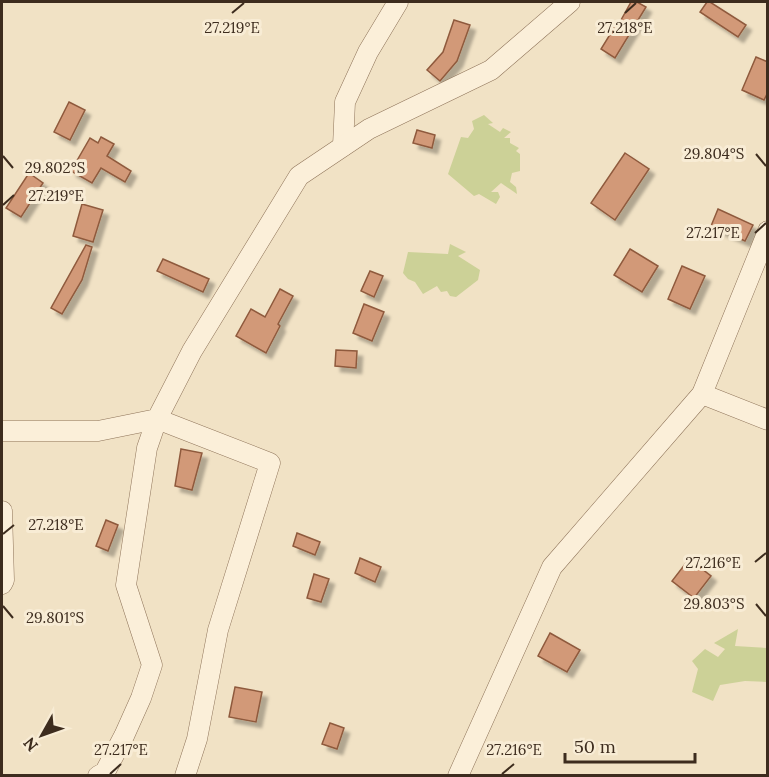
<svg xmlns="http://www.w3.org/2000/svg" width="769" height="777" viewBox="0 0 769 777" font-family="Lora,serif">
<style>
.green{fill:#ccd197}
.building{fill:#d29978;stroke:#8f5a3d;stroke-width:1.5;filter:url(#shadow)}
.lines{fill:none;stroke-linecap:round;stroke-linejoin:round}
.street-casing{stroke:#8e7359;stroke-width:21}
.street{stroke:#fbefd9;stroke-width:20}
.ticks{fill:none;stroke:#3d2c1e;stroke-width:2}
.ticks-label{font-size:15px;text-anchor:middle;fill:#3d2c1e;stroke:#f8ecd5;stroke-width:6;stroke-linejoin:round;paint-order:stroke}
</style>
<defs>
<filter id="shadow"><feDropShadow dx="5.5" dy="5.5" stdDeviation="1.5" flood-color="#0004"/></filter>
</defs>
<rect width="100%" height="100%" fill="#f1e2c5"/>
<g class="green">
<polygon points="484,115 493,123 488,124 500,132 503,128 511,132 504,138 510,138 510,143 519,148 516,151 520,154 520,171 512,173 510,182 516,187 517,194 501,183 491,192 498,192 500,197 496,204 479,194 474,196 448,174 461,137 468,138 474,129 472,121"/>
<polygon points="450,244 466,252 458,256 480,270 478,280 456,297 450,296 447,291 441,292 437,286 423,294 415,282 408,279 403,273 408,252 448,254"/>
<polygon points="738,629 735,646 767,648 767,682 745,681 720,685 713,701 692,692 698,669 692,661 705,649 718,657 725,649 714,643"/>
</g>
<g class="building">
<polygon points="631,2 637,2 646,7 615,58 601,49 614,28 616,29"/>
<polygon points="707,2 710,2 746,25 738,37 700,12"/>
<polygon points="454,20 470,25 457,61 440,81 427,70 443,52"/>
<polygon points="756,57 768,62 768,92 764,100 742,90"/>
<polygon points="69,102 85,110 70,140 54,132"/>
<polygon points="417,130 435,135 432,148 413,143"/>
<polygon points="101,137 114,144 107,156 131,171 125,182 101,168 92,183 71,171 90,138 98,143"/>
<polygon points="625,153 649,169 615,220 591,203"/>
<polygon points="29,173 43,183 21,217 6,208"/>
<polygon points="82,204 103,210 93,242 73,236"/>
<polygon points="718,209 753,225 745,241 711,226"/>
<polygon points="86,245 92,247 82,280 62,314 51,308"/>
<polygon points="630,249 658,266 642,292 614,275"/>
<polygon points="163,259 209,279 203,292 157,271"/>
<polygon points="682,266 705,276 690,309 668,299"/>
<polygon points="370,271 383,276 374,297 361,291"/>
<polygon points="280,289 293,296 278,324 280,326 266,353 236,336 251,309 265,317"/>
<polygon points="364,304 384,312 372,341 353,333"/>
<polygon points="336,350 357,351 356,368 335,366"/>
<polygon points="181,449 202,453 192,490 175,486"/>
<polygon points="106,520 118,525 108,551 96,546"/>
<polygon points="297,533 320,542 315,555 293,546"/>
<polygon points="360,558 381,567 375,582 355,573"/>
<polygon points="689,559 711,576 694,598 672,581"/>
<polygon points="314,574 329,579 321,602 307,598"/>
<polygon points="550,633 580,650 567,672 538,656"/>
<polygon points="235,687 262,692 256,722 229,717"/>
<polygon points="330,723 344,728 337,749 322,744"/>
</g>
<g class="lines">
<g class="street-casing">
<g id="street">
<polyline points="343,146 345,102 368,52 398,2"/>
<polyline points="702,394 768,420"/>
<polyline points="2,431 98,431 157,419 192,351 299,176 369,129 491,70 570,2"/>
<polyline points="2,511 4,580 2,584"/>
<polyline points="98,776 105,772 124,736 141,698 152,665 126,585 147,448 157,419 270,463 218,630 197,739 185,776"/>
<polyline points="458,776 552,567 702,394 768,231"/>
</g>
</g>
<use href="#street" class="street"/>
</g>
<path class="ticks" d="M232,13l12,-10M625,13l11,-10M756,154l10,12M3,156l10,12M3,205l11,-10M755,233l11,-10M3,534l11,-9M755,562l11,-9M756,604l10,12M3,606l10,12M110,774l11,-10M502,774l12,-10"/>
<g class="ticks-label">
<text x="625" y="33">27.218°E</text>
<text x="232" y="33">27.219°E</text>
<text x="714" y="159">29.804°S</text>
<text x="55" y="173">29.802°S</text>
<text x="56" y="201">27.219°E</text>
<text x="713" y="238">27.217°E</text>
<text x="56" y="530">27.218°E</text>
<text x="713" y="568">27.216°E</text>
<text x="714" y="609">29.803°S</text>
<text x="55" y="623">29.801°S</text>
<text x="121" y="755">27.217°E</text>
<text x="514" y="755">27.216°E</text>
</g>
<rect width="769" height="777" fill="none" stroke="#3d2c1e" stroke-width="6"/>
<g transform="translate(42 735) rotate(230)" stroke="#f8ecd5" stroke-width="4.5" paint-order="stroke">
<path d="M0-4.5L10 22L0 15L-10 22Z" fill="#3d2c1e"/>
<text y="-9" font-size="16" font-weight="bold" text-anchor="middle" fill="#3d2c1e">N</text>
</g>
<path d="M565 753v9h130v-9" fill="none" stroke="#3d2c1e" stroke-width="3"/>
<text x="574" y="753" font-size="18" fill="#3d2c1e" stroke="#f8ecd5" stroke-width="4.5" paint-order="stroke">50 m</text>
</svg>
